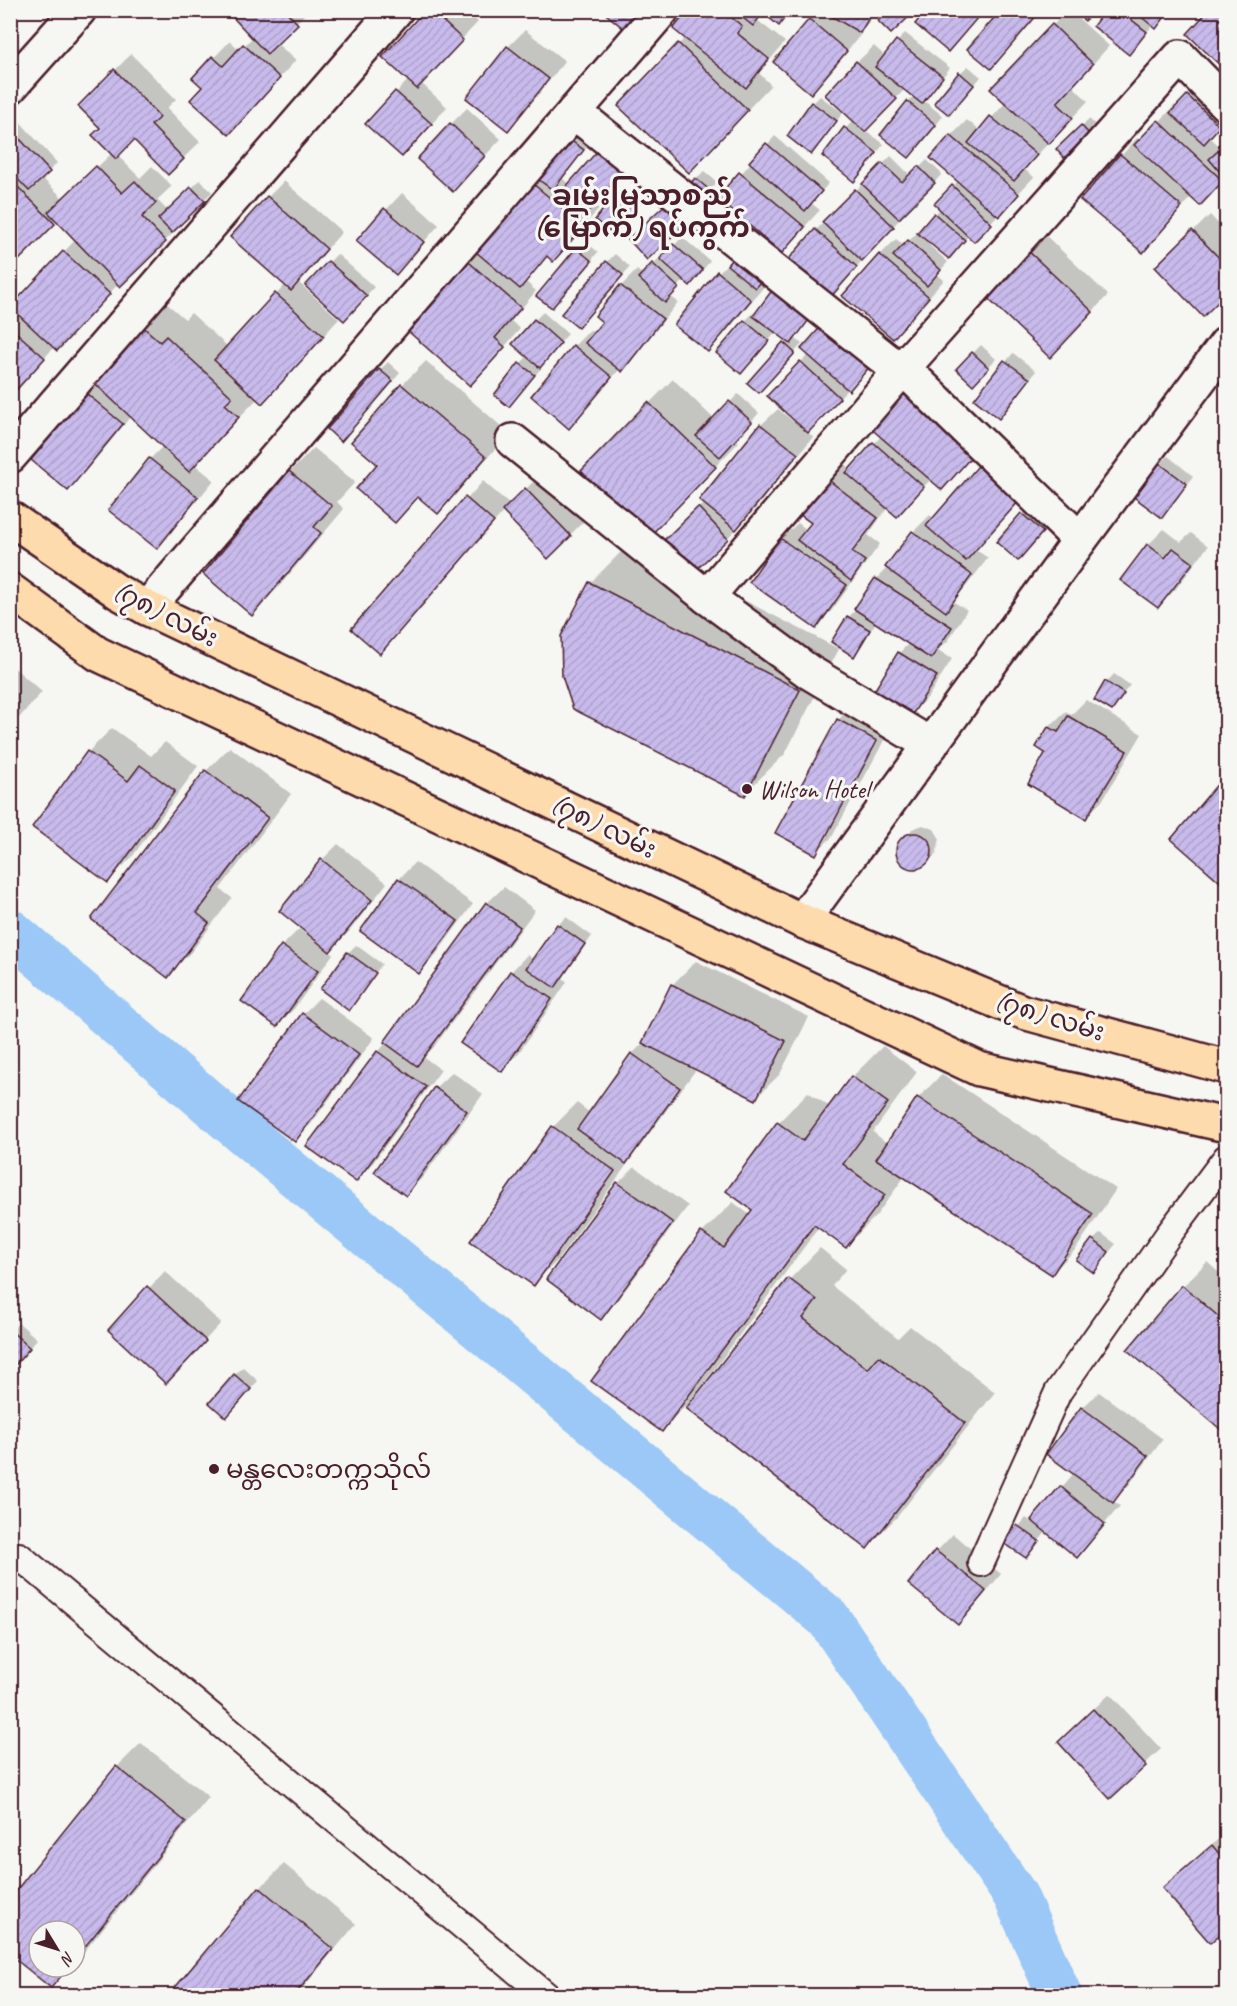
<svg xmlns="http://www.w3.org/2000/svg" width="1237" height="2006" viewBox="0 0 1237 2006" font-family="Caveat,'Noto Sans Myanmar',sans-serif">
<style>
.shadow{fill:#0003}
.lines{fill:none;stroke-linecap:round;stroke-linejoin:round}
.canal{stroke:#9bc8f6;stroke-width:45}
.building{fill:url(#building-hatch);stroke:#4a1f2b;stroke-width:1.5}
.lane-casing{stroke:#4a1f2b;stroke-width:30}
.street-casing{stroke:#4a1f2b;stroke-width:38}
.primary-casing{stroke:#4a1f2b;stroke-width:38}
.lane{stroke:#f6f6f2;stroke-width:26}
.street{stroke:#f6f6f2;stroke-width:33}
.primary{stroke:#fddbac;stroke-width:33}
.poi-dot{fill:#4a1f2b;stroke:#f6f6f2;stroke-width:2}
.labels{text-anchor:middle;stroke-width:6;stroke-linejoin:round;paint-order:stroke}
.street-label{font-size:26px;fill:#4a1f2b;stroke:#f6f6f2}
.poi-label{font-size:26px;fill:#4a1f2b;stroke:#f6f6f2;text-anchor:start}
.quarter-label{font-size:28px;font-weight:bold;fill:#4a1f2b;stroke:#f6f6f2}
</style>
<defs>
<pattern id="building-hatch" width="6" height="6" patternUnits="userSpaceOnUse" patternTransform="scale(1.5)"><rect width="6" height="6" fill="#c8bbec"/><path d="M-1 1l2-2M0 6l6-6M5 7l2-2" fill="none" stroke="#ada0cb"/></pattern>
</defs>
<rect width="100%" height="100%" fill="#f6f6f2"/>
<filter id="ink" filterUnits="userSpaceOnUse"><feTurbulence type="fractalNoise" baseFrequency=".0167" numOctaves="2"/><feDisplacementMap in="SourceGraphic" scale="12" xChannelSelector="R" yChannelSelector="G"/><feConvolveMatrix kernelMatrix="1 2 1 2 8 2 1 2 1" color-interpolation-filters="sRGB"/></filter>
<g filter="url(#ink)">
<g class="shadow">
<polygon points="228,10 309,10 276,43 296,60 229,133 204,86 194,78 230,41 240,50 253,37"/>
<polygon points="427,10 465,10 478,22 421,83 447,107 418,139 367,124 409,79"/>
<polygon points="546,10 559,10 552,17"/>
<polygon points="603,10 637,10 631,18"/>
<polygon points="690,10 792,10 779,24 765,13 757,20 785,42 759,73 771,85 712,147 620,106 686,37"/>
<polygon points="819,10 875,10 868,23 860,32 862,33 827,75 811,92 810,20"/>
<polygon points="1003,10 1041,10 991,67"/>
<polygon points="1068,10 1094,10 1085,19 1078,14 1076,16 1109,46 1073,86 1088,101 1024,169 1034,177 974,240 969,235 956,250 932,244 930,246 948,262 937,274 944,280 893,337 880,255 896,239 904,246 941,208 936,204 959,180 951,136 967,120 980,131 1006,102 1053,25"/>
<polygon points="1107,10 1170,10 1155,27 1153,25 1129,53"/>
<polygon points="1212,10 1226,10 1226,69 1189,34"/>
<polygon points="525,30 565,61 524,112 508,129 468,98 508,47"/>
<polygon points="905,33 950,68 923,100 943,116 917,149 908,102 914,96 905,89 865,130 884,144 854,180 846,128 854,120 857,62 874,46 885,56"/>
<polygon points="131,54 176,99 167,108 200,142 168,173 134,138 117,155 140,178 152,166 172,186 157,200 168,211 200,180 212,192 180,223 182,225 165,241 120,285 119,283 73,333 54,347 10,397 10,297 17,302 76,239 57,219 16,261 10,190 21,180 10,169 10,120 15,116 57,163 42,178 64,199 112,153 102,128 80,106"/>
<polygon points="968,66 981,77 957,105 960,73"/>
<polygon points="1196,88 1226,118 1209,136 1222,149 1226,145 1226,176 1216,187 1192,196 1143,251 1082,200 1137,138 1141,141 1175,105 1177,107"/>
<polygon points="820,96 843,113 811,153 813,103"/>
<polygon points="467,108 501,139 469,173 451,124"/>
<polygon points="1089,119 1096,125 1064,156 1058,149"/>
<polygon points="580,133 591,141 562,178 599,209 553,260 548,256 525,281 536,291 511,321 520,329 486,368 403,324 480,241 484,244 533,184 550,168"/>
<polygon points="775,136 829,183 811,203 820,210 782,251 719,198"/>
<polygon points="891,156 911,176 927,160 942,174 872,249 846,279 816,230"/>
<polygon points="704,171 717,182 708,194 696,179"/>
<polygon points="284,181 342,232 298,282 339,319 278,385 258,398 194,464 214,480 173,530 157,547 110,509 150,459 163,446 131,416 85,472 68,488 34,460 97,384 91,378 165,302 185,319 191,313 228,347 286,284 268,197"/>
<polygon points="624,188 639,200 621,224 616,195"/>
<polygon points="402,193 439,225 396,273 358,240"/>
<polygon points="1210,215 1226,232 1226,292 1203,315 1157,267"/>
<polygon points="1041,231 1108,295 1067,339 983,292"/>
<polygon points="682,237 710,261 698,276 685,279 670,296 678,302 638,353 622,370 620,369 569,426 574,346 590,330 595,333 604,321 621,286 637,270 643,275 661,256 663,258"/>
<polygon points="585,241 598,252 560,298 577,249"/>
<polygon points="337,254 374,287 352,311 307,285"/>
<polygon points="615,254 630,267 586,318 607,262"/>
<polygon points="735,256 767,283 724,334 708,350 719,272"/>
<polygon points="821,305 795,338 802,344 767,383 749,383 788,340 777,331 749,364 745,321 753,313 756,315"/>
<polygon points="543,312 568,334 540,365 542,367 517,397 520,364 528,356 535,320"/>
<polygon points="981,345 996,359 973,383 958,369"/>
<polygon points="886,348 807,432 813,437 744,522 692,572 663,543 704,503 701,500 761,425 778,409 798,425 800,423 769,395 809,354"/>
<polygon points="1013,353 1036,371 999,417 976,399"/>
<polygon points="426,361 509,433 461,488 437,512 420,496 395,521 380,464 402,385"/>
<polygon points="388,362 400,373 349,432 380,370"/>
<polygon points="922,369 981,420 974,428 987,439 942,488 931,479 897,515 888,507 868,535 880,544 832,610 816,627 781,539 798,523 807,530 813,522 797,511 839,460 851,469 882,435"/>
<polygon points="673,379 714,419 738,394 759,413 735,439 739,442 649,535 583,471"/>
<polygon points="314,448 355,482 337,502 344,509 276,590 252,614 205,574 290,472"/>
<polygon points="996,451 1034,484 976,550 988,558 954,602 967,610 948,641 938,650 952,659 928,697 912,713 876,690 899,653 909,643 876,622 861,647 854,655 849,617 856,609 876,579 888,567 913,532 930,515 934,519"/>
<polygon points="1168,456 1193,476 1162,516 1160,464"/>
<polygon points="542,473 586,519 548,557 504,511 380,652 353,629 483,481 510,505"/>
<polygon points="1030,506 1050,523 1026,551 998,541"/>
<polygon points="1164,529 1181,542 1191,533 1208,546 1175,590 1158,606 1148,545"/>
<polygon points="631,542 839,649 785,754 744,794 562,637 590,583"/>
<polygon points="10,664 42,692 10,728"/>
<polygon points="1114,674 1130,685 1111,709 1096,699 1107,682"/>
<polygon points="1086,700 1142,734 1102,801 1086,817 1047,753 1038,747 1049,727 1066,711 1071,715"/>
<polygon points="854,704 893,724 832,837 815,853 838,720"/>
<polygon points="112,728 151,756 165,742 198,766 132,857 108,881 88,752"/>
<polygon points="230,747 291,794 220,889 232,898 191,952 167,976 206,771"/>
<polygon points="1226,777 1226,885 1173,839"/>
<polygon points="923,825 934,829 940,839 936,854 923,866 913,868 903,864 899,859 897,848 912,829"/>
<polygon points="338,844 387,883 347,934 329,951 333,954 294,1009 277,1025 243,1001 282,946 299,929 314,940 315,938 322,860"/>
<polygon points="415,862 473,904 435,956 419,972 399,879"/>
<polygon points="504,887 535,910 433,1048 424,1057 441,1070 372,1164 356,1180 378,1052 387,1042 487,903"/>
<polygon points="566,917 592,936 563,978 567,982 518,1054 502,1070 462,1043 511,972 527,955 534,960 558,925"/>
<polygon points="356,945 382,964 349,1009 348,953"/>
<polygon points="696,961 809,1017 780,1074 756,1098 697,1068 557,1261 533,1284 553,1127 577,1103 590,1113 632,1054 643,1043 672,985"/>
<polygon points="319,998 374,1038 311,1124 295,1140 303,1014"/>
<polygon points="883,1046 917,1072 873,1132 888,1144 918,1098 942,1074 1116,1189 1076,1249 1052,1273 905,1176 876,1216 846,1246 819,1227 696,1394 699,1395 790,1279 820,1248 846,1269 832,1286 898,1338 910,1326 995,1392 897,1517 867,1547 695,1397 661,1430 593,1380 702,1233 733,1202 750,1215 754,1210 778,1123 808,1092 830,1107 852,1077"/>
<polygon points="452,1072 483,1094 423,1177 406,1194 435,1088"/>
<polygon points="635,1167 688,1206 617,1301 601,1318 548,1279 618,1183"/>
<polygon points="1101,1233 1116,1244 1093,1271 1093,1240"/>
<polygon points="1207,1262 1226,1279 1226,1432 1130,1350 1183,1286"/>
<polygon points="165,1271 221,1323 182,1365 110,1330"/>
<polygon points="19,1323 37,1339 19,1360 10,1331"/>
<polygon points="243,1367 258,1381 234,1408 235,1375"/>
<polygon points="1099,1392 1163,1439 1129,1485 1113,1501 1120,1506 1077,1556 1047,1531 1026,1556 1006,1542 1026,1518 1032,1522 1074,1473 1048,1454 1082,1408"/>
<polygon points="953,1534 1001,1574 974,1607 958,1623 910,1584 937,1551"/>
<polygon points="1110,1694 1161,1749 1144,1765 1076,1725"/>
<polygon points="141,1743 209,1797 75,1963 75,1931 39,1931 39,1967 71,1967 51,1986 10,1953 10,1900 117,1767"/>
<polygon points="1226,1832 1226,1927 1210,1941 1164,1888"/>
<polygon points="284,1864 356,1924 296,1996 170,1996 260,1888"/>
</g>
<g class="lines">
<polyline class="canal" points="10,931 232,1123 828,1618 1015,1895 1060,1996"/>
</g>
<g class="building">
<polygon points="226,10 285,10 298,24 267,54"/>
<polygon points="425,10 431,10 463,40 417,89 382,57"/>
<polygon points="601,10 627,10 633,16 623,28"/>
<polygon points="688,10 722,10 742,26 737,33 769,59 746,88 673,29"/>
<polygon points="733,10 790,10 779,26 763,13 753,26"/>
<polygon points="828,10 873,10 873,11 860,33 826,13"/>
<polygon points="888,10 916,10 891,34 878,21"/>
<polygon points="927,10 984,10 948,52 915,24"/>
<polygon points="1001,10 1032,10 1037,15 991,69 967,49"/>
<polygon points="1071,10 1093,10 1085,21"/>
<polygon points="1105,10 1119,10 1147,32 1129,55 1093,26"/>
<polygon points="1133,10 1163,10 1167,14 1156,29"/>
<polygon points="1209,10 1226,10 1226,71 1187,34"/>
<polygon points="809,19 847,51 811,94 773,62"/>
<polygon points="1052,24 1093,64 1057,103 1073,118 1049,144 990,89"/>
<polygon points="896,40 943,77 922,104 875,67"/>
<polygon points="678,43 748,110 689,173 618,106"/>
<polygon points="243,44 280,78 229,135 190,100 202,87 192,78 212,56 223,66"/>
<polygon points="507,46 549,79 508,131 466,98"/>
<polygon points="856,61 897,99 865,132 825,95"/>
<polygon points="114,69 160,117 151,125 184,159 168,175 134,140 116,159 92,135 100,128 78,106"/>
<polygon points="959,72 974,85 949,115 934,103"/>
<polygon points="395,91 432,124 402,157 365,124"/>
<polygon points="1187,95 1220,126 1204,144 1170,113"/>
<polygon points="907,101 936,125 909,158 880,135"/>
<polygon points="811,102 837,121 811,155 787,136"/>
<polygon points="990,116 1037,155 1014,181 968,143"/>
<polygon points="1158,120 1223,181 1200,206 1134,145"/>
<polygon points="450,123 485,156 453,192 417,159"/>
<polygon points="1081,125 1089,134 1064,158 1056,149"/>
<polygon points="844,127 877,153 854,182 822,156"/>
<polygon points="10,128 50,172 29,191 10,171"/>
<polygon points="950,135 1019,194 999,217 930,158"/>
<polygon points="570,140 584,150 553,190 539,180"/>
<polygon points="766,143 822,191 805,211 749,162"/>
<polygon points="1226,144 1226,179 1209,159"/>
<polygon points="600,148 625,170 589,210 564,189"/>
<polygon points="1120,154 1182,207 1143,253 1080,200"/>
<polygon points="882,163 902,182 918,166 935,183 899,219 862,184"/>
<polygon points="96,166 122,193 135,181 156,203 142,217 166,242 120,287 48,212"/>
<polygon points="739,172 805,227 782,253 717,198"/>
<polygon points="695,178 711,191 700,204 685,190"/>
<polygon points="532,183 584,226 553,262 547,256 520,289 476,252"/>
<polygon points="15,184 55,224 16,263 10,258 10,188"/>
<polygon points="952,185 992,224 974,242 934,204"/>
<polygon points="191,187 205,201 172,233 158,219"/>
<polygon points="855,189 894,227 862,261 822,222"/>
<polygon points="615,194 633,209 613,234 595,220"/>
<polygon points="267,196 327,249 291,291 230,237"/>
<polygon points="671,199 690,220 647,260 628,239"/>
<polygon points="384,208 424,242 396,275 356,241"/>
<polygon points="934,213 965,240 949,259 917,233"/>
<polygon points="815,229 857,267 830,298 788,260"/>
<polygon points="1192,230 1226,265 1226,294 1203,317 1155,267"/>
<polygon points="908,240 941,270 927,286 893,256"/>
<polygon points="673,244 703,270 690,286 660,259"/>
<polygon points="1024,247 1093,312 1050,358 981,292"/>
<polygon points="576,248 592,261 552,308 536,296"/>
<polygon points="63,251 110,294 57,351 10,307"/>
<polygon points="737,253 765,276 755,288 727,265"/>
<polygon points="879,254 929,297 893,339 842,296"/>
<polygon points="462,256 521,308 495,338 505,347 470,386 401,325"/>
<polygon points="328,261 367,296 344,321 305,286"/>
<polygon points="606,261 623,275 578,328 561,314"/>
<polygon points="652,263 679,288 665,303 638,278"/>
<polygon points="717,271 751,300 708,352 674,325"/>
<polygon points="620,285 663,319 622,372 585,343 602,322 595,316"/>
<polygon points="776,285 814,313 791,344 753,316"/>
<polygon points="275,293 324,336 262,404 214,360"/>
<polygon points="534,319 561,343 540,368 512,344"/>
<polygon points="744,320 769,341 741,374 716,353"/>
<polygon points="824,323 871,365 849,391 801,349"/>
<polygon points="140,324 160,342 166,336 232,397 225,404 239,417 189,472 89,378"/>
<polygon points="10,327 45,358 10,397"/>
<polygon points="783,342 795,353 759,393 747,383"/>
<polygon points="573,345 612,377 569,429 531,396"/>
<polygon points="972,352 989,368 973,385 956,369"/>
<polygon points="1004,360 1030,379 999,419 974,399"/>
<polygon points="800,361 840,398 808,433 767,396"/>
<polygon points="519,363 535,375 509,407 494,395"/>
<polygon points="379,369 393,381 341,442 327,429"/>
<polygon points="401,384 486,457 438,514 418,497 395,523 356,489 377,464 351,442"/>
<polygon points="905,384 972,456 942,490 868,426"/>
<polygon points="86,393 123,424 68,491 31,460"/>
<polygon points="729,401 752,422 720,457 696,436"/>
<polygon points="648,402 716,467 649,537 581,471"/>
<polygon points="760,424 798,454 736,530 699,500"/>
<polygon points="873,442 924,487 897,517 846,473"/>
<polygon points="149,458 198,497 157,549 108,510"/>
<polygon points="1159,463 1187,484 1162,518 1134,497"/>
<polygon points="978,466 1019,501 966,561 926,526"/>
<polygon points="289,471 332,506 314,527 321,533 252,616 203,574"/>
<polygon points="822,475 878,518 852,552 865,561 851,581 797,540 811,523 795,511"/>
<polygon points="525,488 571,536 548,559 502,511"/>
<polygon points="465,497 494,522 380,654 351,629"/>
<polygon points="698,507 728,539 692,574 661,543"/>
<polygon points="1021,513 1043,532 1018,561 996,542"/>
<polygon points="912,531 972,575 946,612 885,567"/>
<polygon points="780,538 847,585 816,629 749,582"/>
<polygon points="1147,544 1165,558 1173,548 1193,563 1158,608 1120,580"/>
<polygon points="875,578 952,627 931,659 854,609"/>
<polygon points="589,582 800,690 745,796 573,709 562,676 561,636"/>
<polygon points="847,616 870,630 854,657 831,642"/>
<polygon points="898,652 937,676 912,715 874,691"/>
<polygon points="1105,681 1124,694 1112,711 1094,700"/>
<polygon points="1068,716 1127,751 1086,819 1028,784 1045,753 1036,747 1048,727 1058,732"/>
<polygon points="837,719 877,741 816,855 775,833"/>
<polygon points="87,751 128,781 140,765 175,791 108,883 32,827"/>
<polygon points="205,770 268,818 197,913 209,923 168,978 91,919"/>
<polygon points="1226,774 1226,887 1171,839"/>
<circle cx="914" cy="851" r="18"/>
<polygon points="321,859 372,900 330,952 279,911"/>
<polygon points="398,878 458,921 419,974 360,931"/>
<polygon points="486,902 520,927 417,1066 384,1042"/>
<polygon points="557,924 585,944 555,988 526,968"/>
<polygon points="281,945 318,971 277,1027 241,1001"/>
<polygon points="347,952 376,973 349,1011 320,989"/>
<polygon points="510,971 552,999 502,1072 460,1043"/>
<polygon points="671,984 786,1041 756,1100 642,1043"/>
<polygon points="302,1013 359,1055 295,1142 238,1101"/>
<polygon points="377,1051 426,1087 356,1182 306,1146"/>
<polygon points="631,1053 680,1088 626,1164 577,1129"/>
<polygon points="851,1076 888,1103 843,1164 885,1195 846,1248 814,1225 662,1432 591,1381 701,1232 724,1248 752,1210 726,1191 777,1122 803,1141"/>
<polygon points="434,1087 467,1111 406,1196 374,1172"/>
<polygon points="917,1097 1093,1214 1052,1275 876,1159"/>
<polygon points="552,1126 615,1171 534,1286 470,1241"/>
<polygon points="617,1182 673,1223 601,1320 546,1279"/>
<polygon points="1092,1239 1109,1252 1094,1273 1076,1260"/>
<polygon points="788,1278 817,1300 803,1318 868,1369 879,1356 965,1423 867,1549 686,1408"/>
<polygon points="1182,1285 1226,1323 1226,1434 1127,1350"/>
<polygon points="147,1286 206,1341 166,1384 108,1330"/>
<polygon points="10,1330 30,1348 11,1370 10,1370"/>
<polygon points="234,1374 251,1389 226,1418 209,1403"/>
<polygon points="1081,1407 1148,1456 1113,1503 1046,1454"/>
<polygon points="1060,1486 1105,1524 1077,1558 1031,1520"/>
<polygon points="1017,1525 1039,1541 1026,1558 1004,1543"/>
<polygon points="935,1550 986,1591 958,1625 908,1584"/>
<polygon points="1093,1709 1146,1766 1110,1799 1058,1742"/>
<polygon points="116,1766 186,1822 75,1959 75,1931 39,1931 39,1967 69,1967 51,1988 10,1955 10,1898"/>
<polygon points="1212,1845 1226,1862 1226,1929 1210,1943 1162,1888"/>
<polygon points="259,1887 333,1949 294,1996 168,1996"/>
</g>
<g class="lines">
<g class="lane-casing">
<g id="lane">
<polyline points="981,1563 1058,1392 1169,1234 1226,1158"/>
<polyline points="10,1565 19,1556 547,1996"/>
</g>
</g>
<g class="street-casing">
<g id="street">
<polyline points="10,87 79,10"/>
<polyline points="574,112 889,362 903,368 1080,540"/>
<polyline points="513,441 707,597 809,672 931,745"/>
<polyline points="10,456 396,10"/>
<polyline points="707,597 903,368 1180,57 1226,104"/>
<polyline points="147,608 662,10"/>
<polyline points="802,921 1080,540 1226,344"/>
</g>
</g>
<g class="primary-casing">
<g id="primary">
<polyline points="10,518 118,592 147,608 802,921 1023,1012 1226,1067"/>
<polyline points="10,590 98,654 979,1069 1226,1125"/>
</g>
</g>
<use href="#lane" class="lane"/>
<use href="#street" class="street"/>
<use href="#primary" class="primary"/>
</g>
</g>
<g class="poi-dot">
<circle cx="747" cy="789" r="6"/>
<circle cx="214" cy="1469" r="6"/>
</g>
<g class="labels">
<g class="street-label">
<text transform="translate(166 614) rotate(27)" y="9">(၇၈) လမ်း</text>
<text transform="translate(604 826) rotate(26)" y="9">(၇၈) လမ်း</text>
<text transform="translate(1050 1016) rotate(17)" y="9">(၇၈) လမ်း</text>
</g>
<g class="poi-label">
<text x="759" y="798">Wilson Hotel</text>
<text x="226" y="1478">မန္တလေးတက္ကသိုလ်</text>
</g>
<g class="quarter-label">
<text x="642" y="205">ချမ်းမြသာစည်<tspan x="642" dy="32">(မြောက်) ရပ်ကွက်</tspan></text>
</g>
</g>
<rect width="1237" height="2006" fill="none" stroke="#f6f6f2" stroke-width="36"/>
<rect x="18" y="18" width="1201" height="1970" fill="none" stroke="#4a1f2b" stroke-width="2" filter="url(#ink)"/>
<g transform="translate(57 1949) rotate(128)"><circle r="28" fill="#f6f6f2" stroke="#b1a0a2" stroke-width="1.5"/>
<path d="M0-4.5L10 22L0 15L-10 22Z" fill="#4a1f2b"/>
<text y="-9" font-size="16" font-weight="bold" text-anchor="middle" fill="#4a1f2b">N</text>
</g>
</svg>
